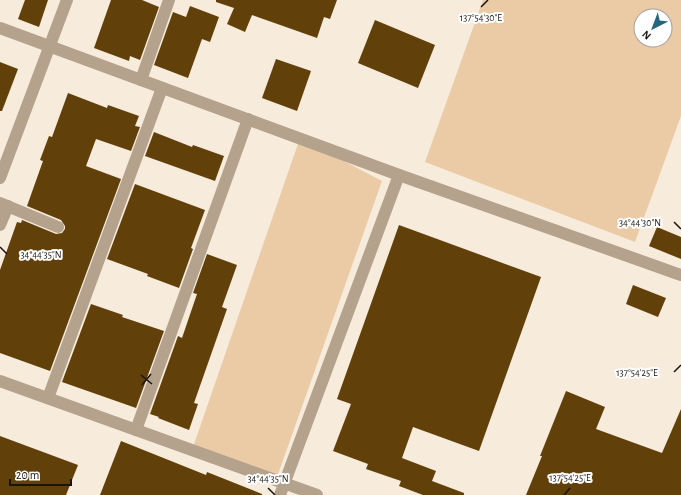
<svg xmlns="http://www.w3.org/2000/svg" width="681" height="495" viewBox="0 0 681 495" font-family="'Alegreya Sans',sans-serif">
<style>
.green{fill:#eacba5;fill-rule:evenodd}
.building{fill:#62400a}
.lines{fill:none;stroke-linecap:round;stroke-linejoin:round}
.street{stroke:#b4a28d;stroke-width:12}
.ticks{fill:none;stroke:#18140f;stroke-width:1.5}
.ticks-label{font-size:10px;text-anchor:middle;fill:#18140f;stroke:#fff;stroke-width:4;stroke-linejoin:round;paint-order:stroke}
</style>
<rect width="100%" height="100%" fill="#f7ebdc"/>
<g class="green">
<path d="M483,0h198v116l-46,126 -210,-80zM641,16h24v24h-24z"/>
<polygon points="300,138 382,181 276,480 192,450"/>
</g>
<g class="building">
<polygon points="25,0 48,0 39,27 18,19"/>
<polygon points="111,0 142,0 159,7 140,60 130,56 129,61 94,48"/>
<polygon points="216,0 337,0 330,19 324,17 317,38 252,15 245,32 227,24 234,8 216,2"/>
<polygon points="190,6 219,17 210,42 202,39 188,78 154,65 173,12 186,17"/>
<polygon points="375,20 435,45 418,88 358,63"/>
<polygon points="276,59 311,71 297,111 262,98"/>
<polygon points="0,62 18,69 2,111 0,111"/>
<polygon points="68,93 107,108 108,105 139,116 135,126 140,127 131,151 96,139 86,166 121,179 50,371 0,353 0,270 17,222 21,223 22,220 56,234 62,233 65,229 65,226 61,220 27,206 43,161 40,160 49,136 52,137"/>
<polygon points="154,132 192,147 193,145 224,156 215,181 145,156"/>
<polygon points="135,184 205,210 191,248 193,249 179,288 147,276 148,274 107,259"/>
<polygon points="399,225 541,277 479,451 413,427 402,458 436,471 432,481 464,493 464,495 423,495 399,486 401,481 366,469 368,464 333,451 351,404 337,399"/>
<polygon points="657,227 681,237 681,259 649,246"/>
<polygon points="207,254 237,265 222,307 227,309 194,403 198,404 189,430 158,418 159,417 150,414 178,336 182,338 197,294 193,293"/>
<polygon points="633,285 666,298 658,317 626,304"/>
<polygon points="91,304 123,315 122,317 164,331 136,408 62,382"/>
<polygon points="566,391 605,407 596,429 662,453 681,409 681,495 526,495 542,456 540,456"/>
<polygon points="0,436 78,465 66,495 0,495"/>
<polygon points="121,441 206,475 207,472 262,494 262,495 100,495"/>
</g>
<g class="lines">
<g class="street">
<polyline points="0,28 399,175 681,275"/>
<polyline points="141,80 169,0"/>
<polyline points="0,178 67,0"/>
<polyline points="0,203 58,227"/>
<polyline points="0,225 8,206"/>
<polyline points="0,381 317,495"/>
<polyline points="48,398 162,88"/>
<polyline points="136,430 248,119"/>
<polyline points="280,495 399,175"/>
</g>
</g>
<path class="ticks" d="M481,7l7,-7M674,222l7,7M0,247l7,7M674,372l7,-7M141,375l11,9M142,385l9,-11M268,488l7,7M564,495l6,-7"/>
<g class="ticks-label">
<text x="481" y="21">137°54'30"E</text>
<text x="640" y="226">34°44'30"N</text>
<text x="41" y="258">34°44'35"N</text>
<text x="637" y="376">137°54'25"E</text>
<text x="570" y="481">137°54'25"E</text>
<text x="268" y="482">34°44'35"N</text>
</g>
<g transform="translate(653 28) rotate(222)"><circle r="19" fill="#ffffff" stroke="#a3a19f"/>
<path d="M0-3L7 15L0 10L-7 15Z" fill="#25667a"/>
<text y="-6" font-size="11" font-weight="bold" text-anchor="middle" fill="#18140f">N</text>
</g>
<path d="M10 479v6h61v-6" fill="none" stroke="#18140f" stroke-width="2"/>
<text x="16" y="479" font-size="12" fill="#18140f" stroke="#ffffff" stroke-width="3" paint-order="stroke">20 m</text>
</svg>
